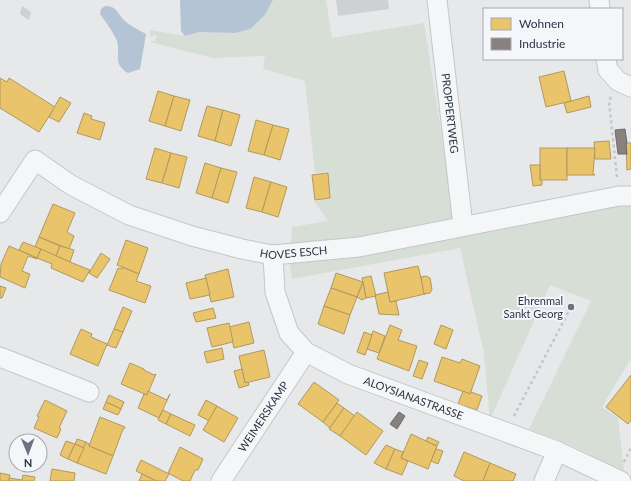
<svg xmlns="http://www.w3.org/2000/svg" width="631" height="481" viewBox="0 0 631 481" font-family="Lato,sans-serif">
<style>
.green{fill:#d6ded6}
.water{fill:#b4c4d5}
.homes{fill:#e9c46a;stroke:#b0995f}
.industry{fill:#8a817c;stroke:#6e6a6c}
.building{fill:#ced0d3}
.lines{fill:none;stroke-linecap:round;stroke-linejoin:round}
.minor-casing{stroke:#c4c6c8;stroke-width:21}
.path{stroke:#c5c6ca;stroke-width:2.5;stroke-dasharray:3 3;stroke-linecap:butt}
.minor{stroke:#f5f6f7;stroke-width:19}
.poi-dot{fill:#6c737f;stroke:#f4f6f9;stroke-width:1.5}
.labels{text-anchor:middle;stroke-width:4;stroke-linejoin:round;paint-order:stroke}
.street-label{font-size:11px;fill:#2b3445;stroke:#f4f6f9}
.poi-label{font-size:11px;fill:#2b3445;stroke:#f4f6f9;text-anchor:end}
</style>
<rect width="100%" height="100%" fill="#e6e8ea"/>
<path class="green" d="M273,0h53l6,38 92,-15 31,197c58,-14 115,-28 176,-31v169l-29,49 16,11 6,53 -55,-27 -40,-15 62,-128 -41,-16 -60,135 -6,-67 -24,-105 -168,31 -2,-14 2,-38 36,-6 -14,-20 16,-2 -2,-27 -13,1 -10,-92 -42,-12 2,-13 -52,2 -63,-16 5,-1 2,-6 -7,1v-6l35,6 14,-4 36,1z"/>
<g class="water">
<polygon points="180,0 273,0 264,16 250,29 235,33 199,32 185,36 181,31"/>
<path d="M105,6c12,0 12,7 19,14 6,6 15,10 22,14l-6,35 -12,4c-16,-10 -7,-17 -11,-32 -3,-8 -12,-20 -17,-27l1,-5z"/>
</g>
<g class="homes">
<polygon points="564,71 571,101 546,107 539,77"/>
<polygon points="0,78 7,82 9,78 55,107 39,132 0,108"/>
<polygon points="158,91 174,96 165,126 149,121"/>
<polygon points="174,96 190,100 181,131 165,126"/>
<polygon points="589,96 591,107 567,113 564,103"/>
<polygon points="60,97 71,103 59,122 49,117"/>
<polygon points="207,106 223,110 215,141 198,136"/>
<polygon points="223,110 240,115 231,146 215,141"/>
<polygon points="84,113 92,116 91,119 105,123 100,140 77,133"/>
<polygon points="256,120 273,125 264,155 248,151"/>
<polygon points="273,125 289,129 280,160 264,155"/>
<polygon points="609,141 611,159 595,159 594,142"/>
<polygon points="626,143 631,143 631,169 627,170"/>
<polygon points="155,148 171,153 162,183 146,179"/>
<rect x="540" y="148" width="27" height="32"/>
<polygon points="567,148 595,148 593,174 595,175 567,175"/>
<polygon points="171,153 187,157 179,188 162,183"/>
<polygon points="205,163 221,168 212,198 196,193"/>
<polygon points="530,165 540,165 540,180 542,181 542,185 533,186"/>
<polygon points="221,168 237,172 228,203 212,198"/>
<polygon points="328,173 330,198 315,200 312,175"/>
<polygon points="254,177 271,182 262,212 246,208"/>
<polygon points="271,182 287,187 278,217 262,212"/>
<polygon points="53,204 75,213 67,232 74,236 69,249 39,237"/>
<polygon points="39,237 60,246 56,256 35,247"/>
<polygon points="126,240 148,248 139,274 117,265"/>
<polygon points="23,242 41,249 37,258 19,250"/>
<polygon points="9,246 37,258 37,259 28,256 22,271 30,274 25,288 0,277 1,264"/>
<polygon points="60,246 74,250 70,262 56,256"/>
<polygon points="41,249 70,262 90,270 83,282 51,268 52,264 37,258"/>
<polygon points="101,253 110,259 97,278 89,273"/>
<polygon points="418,266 425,294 390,302 384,273"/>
<polygon points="122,267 139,274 136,281 151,286 145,303 109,290 118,268 122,269"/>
<polygon points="228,269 234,297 211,302 205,275"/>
<polygon points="336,273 363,282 357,297 331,288"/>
<polygon points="371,276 376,296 366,298 362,278"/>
<polygon points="426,276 430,278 432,289 430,293 424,294 421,277"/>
<polygon points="206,278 210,295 190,299 186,283"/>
<polygon points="363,282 366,298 362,300 357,297"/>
<polygon points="0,286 6,288 2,298 0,298"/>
<polygon points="331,288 357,297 350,315 324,306"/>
<polygon points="388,292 390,302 396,301 399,315 379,314 375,295"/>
<polygon points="324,306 350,315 344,334 318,324"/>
<polygon points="123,307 132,311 123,332 114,329"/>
<polygon points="213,308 216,318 196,322 193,313"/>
<polygon points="249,322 254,343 234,348 229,327"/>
<polygon points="229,323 233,342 212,347 207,328"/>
<polygon points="390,325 402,330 398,340 417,346 409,371 377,359"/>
<polygon points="441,325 453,330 446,349 434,344"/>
<polygon points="81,329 92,334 91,337 107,344 98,366 70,354"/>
<polygon points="114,329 123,332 116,348 107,345"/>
<polygon points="373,331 385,336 379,353 367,349"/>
<polygon points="364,332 372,335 365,355 357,352"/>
<polygon points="222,348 224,359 207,363 204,352"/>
<polygon points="264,350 270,377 245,383 239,356"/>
<polygon points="442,357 460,363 462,359 480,366 470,394 434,381"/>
<polygon points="419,360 428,363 422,379 413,376"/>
<polygon points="130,363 144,369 144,370 154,375 156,374 147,395 121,384"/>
<polygon points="242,369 245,383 248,382 249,385 239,388 234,371"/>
<polygon points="631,375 631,420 628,424 606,407"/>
<polygon points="314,382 339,400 323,422 298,404"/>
<polygon points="148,391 167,400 170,394 159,418 138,408 144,394 147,395"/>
<polygon points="463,391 470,394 471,392 482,396 477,410 458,404"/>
<polygon points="109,395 124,402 121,409 106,402"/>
<polygon points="45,400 67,411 59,428 61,429 57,438 34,428 39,417 37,416"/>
<polygon points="206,400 217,406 209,421 198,415"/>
<polygon points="106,402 121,409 118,415 103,409"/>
<polygon points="337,403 344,408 330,428 323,422"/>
<polygon points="217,406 238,418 224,442 203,430"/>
<polygon points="344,408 355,416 340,436 329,429"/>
<polygon points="163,410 171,414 166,424 158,420"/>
<polygon points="357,412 383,431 366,455 340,436"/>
<polygon points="171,414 195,425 190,436 166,424"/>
<polygon points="100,417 125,427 124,429 123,429 113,456 89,446"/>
<polygon points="411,434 437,446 428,469 401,458"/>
<polygon points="428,437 439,442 437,446 426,441"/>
<polygon points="77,439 86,442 84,448 75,444"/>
<polygon points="66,441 75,444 68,459 60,455"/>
<polygon points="86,442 89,444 89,446 113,456 106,474 77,463"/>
<polygon points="75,444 84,448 77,463 68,459"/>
<polygon points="386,445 395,449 386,469 374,463"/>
<polygon points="180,447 203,459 198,470 195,470 190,481 183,481 168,473"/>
<polygon points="395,449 403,452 401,458 408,461 402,475 386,469"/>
<polygon points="436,449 443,451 438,464 431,461"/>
<polygon points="464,452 490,463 483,481 464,481 454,476"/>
<polygon points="141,460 169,474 165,481 156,481 136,471"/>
<polygon points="490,463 516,474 513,481 483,481"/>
<polygon points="52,469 75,473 74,481 50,481"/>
<polygon points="0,473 10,475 9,481 11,481 0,481"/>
<polygon points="142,474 156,481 139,481"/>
<polygon points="23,475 35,477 34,481 9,481 9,478 22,480"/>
</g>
<g class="industry">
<polygon points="625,129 627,143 626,143 627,154 618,154 615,130"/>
<polygon points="399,412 405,416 397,429 390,424"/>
</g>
<g class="building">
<polygon points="336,0 388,0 389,9 338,16"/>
<polygon points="22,6 31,12 29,20 20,14"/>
</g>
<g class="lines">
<g class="minor-casing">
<g id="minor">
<path id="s1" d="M437,0l26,226"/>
<polyline points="599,0 600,9"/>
<polyline points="606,59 608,70 618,81 631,87"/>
<path id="s2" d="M0,213l35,-53 36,25 58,30 63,21 50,13 31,6 86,-8 260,-51h12"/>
<path id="s3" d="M273,255l2,37 14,41 17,19 42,22 209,77 64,30"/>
<polyline points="0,357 89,392"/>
<path id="s4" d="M221,481l85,-129"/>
<polyline points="544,481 557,451"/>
</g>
</g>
<g class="path">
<polyline points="611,97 609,101 617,178"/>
<polyline points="514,416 571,307"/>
<polyline points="624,462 631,448"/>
</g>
<use href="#minor" class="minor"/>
</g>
<circle class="poi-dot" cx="571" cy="307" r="4"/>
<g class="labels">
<g class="street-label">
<text dy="4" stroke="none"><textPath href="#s1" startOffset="114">PROPPERTWEG</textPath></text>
<text dy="4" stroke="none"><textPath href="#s2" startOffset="343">HOVES ESCH</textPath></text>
<text dy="4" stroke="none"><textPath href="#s3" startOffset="223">ALOYSIANASTRASSE</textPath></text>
<text dy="4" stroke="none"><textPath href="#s4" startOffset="77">WEIMERSKAMP</textPath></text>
</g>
<g class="poi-label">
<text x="563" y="305">Ehrenmal<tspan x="563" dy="13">Sankt Georg</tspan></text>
</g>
</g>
<rect x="483" y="8" width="140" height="52" fill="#f4f6f9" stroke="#a4a8b1"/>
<rect x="491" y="18" width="20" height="12" fill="#e9c46a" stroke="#a4a8b1"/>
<text x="519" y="28" font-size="12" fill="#2b3445">Wohnen</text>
<rect x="491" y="38" width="20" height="12" fill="#8a817c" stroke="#a4a8b1"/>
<text x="519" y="48" font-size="12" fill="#2b3445">Industrie</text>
<g transform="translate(28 453) rotate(179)"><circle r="19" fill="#f4f6f9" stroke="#a4a8b1"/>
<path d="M0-3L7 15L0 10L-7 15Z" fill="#6c737f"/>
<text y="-6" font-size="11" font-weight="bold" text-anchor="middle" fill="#2b3445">N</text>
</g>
</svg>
